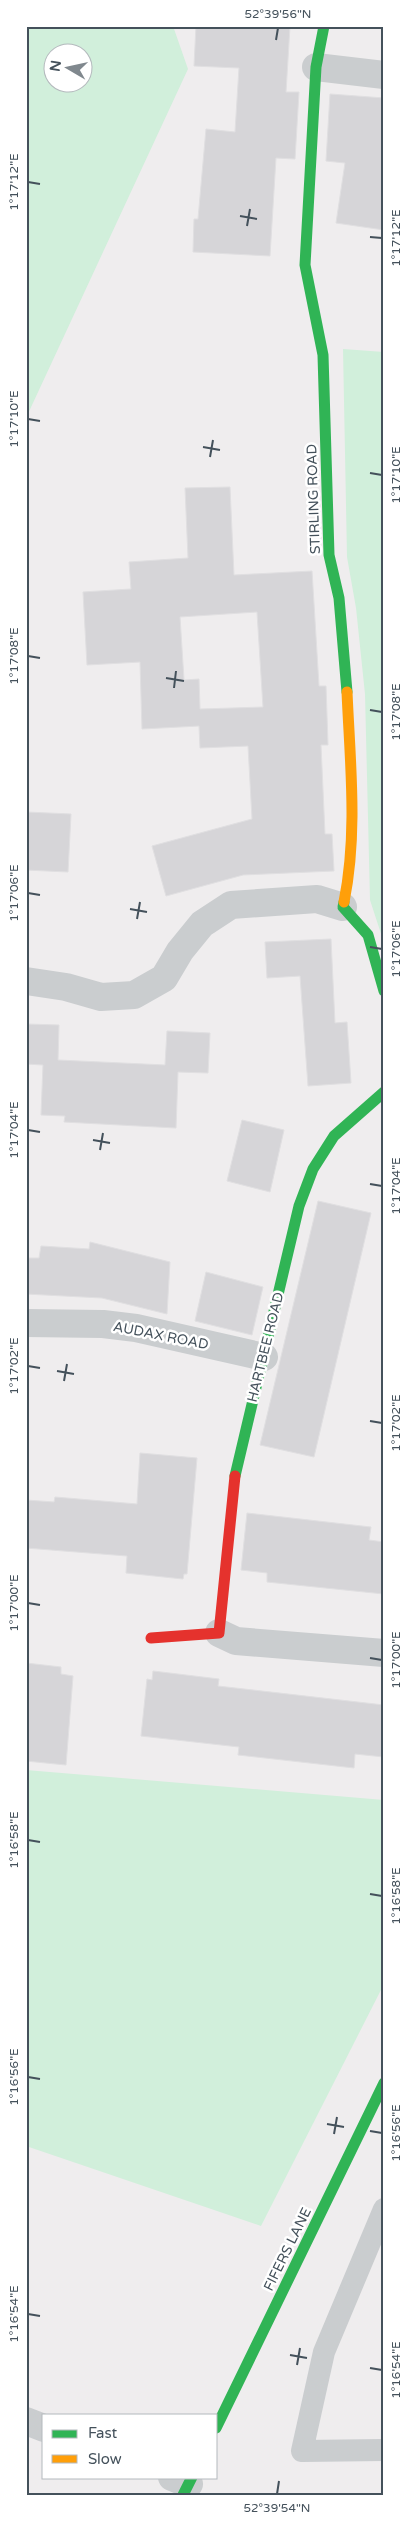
<svg xmlns="http://www.w3.org/2000/svg" width="410" height="2521" viewBox="0 0 410 2521" font-family="'Varela Round',sans-serif">
<style>
.green{fill:#d1efdb;fill-rule:evenodd}
.building{fill:#d6d5d8;stroke:#e0dfe1;fill-rule:evenodd}
.lines{fill:none;stroke-linecap:round;stroke-linejoin:round}
.lane{stroke:#cacdcf;stroke-width:22}
.street{stroke:#cacdcf;stroke-width:28}
.fast{stroke:#30b455;stroke-width:11}
.slow{stroke:#ff9f0a;stroke-width:11}
.jam{stroke:#e5322d;stroke-width:11}
.ticks{fill:none;stroke:#44515b;stroke-width:2}
.labels{text-anchor:middle;stroke-width:5;stroke-linejoin:round;paint-order:stroke}
.street-label{font-size:14px;fill:#44515b;stroke:#fff}
.neatline{fill:none;stroke:#44515b;stroke-width:2}
.ticks-label{font-size:12px;text-anchor:middle;fill:#44515b}
</style>
<rect width="100%" height="100%" fill="#efedee"/>
<g class="green">
<path d="M26,26h147l15,43 -162,349zM52,52h30v30h-30z"/>
<polygon points="343,349 384,352 384,943 370,900 365,694 356,608 347,557"/>
<polygon points="26,1770 384,1800 384,1984 261,2226 26,2146"/>
</g>
<g class="building">
<polygon points="196,26 290,26 286,92 299,92 295,159 276,158 270,256 193,252 194,219 198,219 206,129 235,132 239,68 194,66"/>
<polygon points="330,94 384,98 384,230 336,223 345,163 326,161"/>
<path d="M230,487l4,88 78,-4 7,115h7l2,59h-7l4,89h7l2,37 -91,4 -77,21 -14,-50 100,-27 -4,-73 -48,2 -1,-22 -57,3 -2,-67 -53,3 -4,-73 48,-3 -2,-27 59,-4 -3,-70zM257,612l6,95 -63,2 -1,-30 -15,1 -4,-63z"/>
<polygon points="26,812 71,814 68,872 26,870"/>
<polygon points="331,939 335,1023 347,1022 351,1083 308,1086 300,976 267,978 265,942"/>
<polygon points="26,1024 59,1025 58,1060 165,1065 167,1031 210,1033 208,1073 178,1072 176,1128 64,1122 65,1116 41,1115 43,1065 26,1064"/>
<polygon points="242,1120 284,1130 270,1192 227,1181"/>
<polygon points="318,1201 371,1213 314,1457 260,1445"/>
<polygon points="90,1242 170,1262 167,1314 102,1298 26,1294 26,1258 39,1258 41,1246 89,1249"/>
<polygon points="206,1272 263,1287 252,1335 195,1321"/>
<polygon points="140,1453 197,1458 187,1574 184,1574 183,1579 126,1573 127,1556 26,1548 26,1500 54,1502 55,1497 137,1504"/>
<polygon points="247,1513 371,1527 369,1540 384,1542 384,1594 267,1582 267,1573 241,1570"/>
<polygon points="26,1663 61,1667 61,1674 73,1676 66,1765 26,1761"/>
<polygon points="153,1671 219,1679 218,1686 384,1705 384,1757 355,1754 354,1768 238,1755 239,1747 141,1736 147,1679 152,1680"/>
</g>
<g class="lines">
<polyline class="lane" points="384,2209 324,2352 302,2451 384,2450"/>
<g class="street">
<polyline points="316,67 384,75"/>
<polyline points="26,981 66,987 101,997 134,995 164,978 180,951 202,924 231,905 317,899 343,907"/>
<polyline points="26,1323 103,1324 136,1328 264,1357"/>
<polyline points="219,1633 236,1641 384,1653"/>
<polyline points="26,2421 44,2428"/>
<polyline points="172,2477 189,2484"/>
</g>
<g class="fast">
<polyline points="324,26 316,67 305,265 323,355 329,555 339,598 347,692"/>
<polyline points="344,902 343,907 368,935 384,991"/>
<polyline points="235,1476 299,1206 313,1169 334,1136 384,1092"/>
<polyline points="216,2428 384,2083"/>
<polyline points="183,2495 192,2477"/>
</g>
<path class="slow" d="M344,902c14,-69 6,-140 3,-210"/>
<polyline class="jam" points="151,1638 219,1633 235,1476"/>
</g>
<path class="ticks" d="M276,40l2,-12M28,182l12,2M240,216l17,3M247,226l3,-17M370,237l12,1M28,419l12,2M203,447l17,3M210,457l3,-17M370,473l12,2M28,656l12,2M166,678l18,3M174,688l2,-17M370,710l12,2M28,893l12,2M130,909l17,3M137,919l3,-17M370,947l12,2M28,1130l12,2M93,1140l17,3M100,1150l3,-17M370,1184l12,2M28,1366l12,2M57,1371l17,3M64,1381l3,-17M370,1421l12,2M28,1603l12,2M370,1658l12,2M28,1840l12,2M370,1894l12,2M28,2077l12,2M327,2124l17,3M370,2131l12,2M334,2134l3,-17M28,2314l12,2M290,2355l17,3M297,2365l3,-17M370,2368l12,2M277,2494l2,-13"/>
<g class="labels">
<g class="street-label">
<text transform="translate(313 499) rotate(-92)" y="5">STIRLING ROAD</text>
<text transform="translate(161 1335) rotate(11)" y="5">AUDAX ROAD</text>
<text transform="translate(265 1347) rotate(-76)" y="5">HARTBEE ROAD</text>
<text transform="translate(287 2249) rotate(-64)" y="5">FIFERS LANE</text>
</g>
</g>
<rect width="410" height="2521" fill="none" stroke="#ffffff" stroke-width="55"/>
<rect x="42" y="2414" width="175" height="65" fill="#ffffff" stroke="#b4b9bd"/>
<rect x="52" y="2430" width="25" height="8" fill="#30b455" stroke="#b4b9bd"/>
<text x="88" y="2438" font-size="15" fill="#44515b">Fast</text>
<rect x="52" y="2455" width="25" height="8" fill="#ff9f0a" stroke="#b4b9bd"/>
<text x="88" y="2464" font-size="15" fill="#44515b">Slow</text>
<g transform="translate(68 68) rotate(279)"><circle r="24" fill="#ffffff" stroke="#b4b9bd"/>
<path d="M0-4L9 19L0 12L-9 19Z" fill="#80888e"/>
<text y="-8" font-size="14" font-weight="bold" text-anchor="middle" fill="#44515b">N</text>
</g>
<rect x="28" y="28" width="354" height="2466" class="neatline"/>
<g class="ticks-label">
<text x="278" y="18">52°39'56"N</text>
<text transform="translate(14 182) rotate(-90)" y="4">1°17'12"E</text>
<text transform="translate(396 238) rotate(-90)" y="4">1°17'12"E</text>
<text transform="translate(14 419) rotate(-90)" y="4">1°17'10"E</text>
<text transform="translate(396 475) rotate(-90)" y="4">1°17'10"E</text>
<text transform="translate(14 656) rotate(-90)" y="4">1°17'08"E</text>
<text transform="translate(396 712) rotate(-90)" y="4">1°17'08"E</text>
<text transform="translate(14 893) rotate(-90)" y="4">1°17'06"E</text>
<text transform="translate(396 949) rotate(-90)" y="4">1°17'06"E</text>
<text transform="translate(14 1130) rotate(-90)" y="4">1°17'04"E</text>
<text transform="translate(396 1186) rotate(-90)" y="4">1°17'04"E</text>
<text transform="translate(14 1366) rotate(-90)" y="4">1°17'02"E</text>
<text transform="translate(396 1423) rotate(-90)" y="4">1°17'02"E</text>
<text transform="translate(14 1603) rotate(-90)" y="4">1°17'00"E</text>
<text transform="translate(396 1660) rotate(-90)" y="4">1°17'00"E</text>
<text transform="translate(14 1840) rotate(-90)" y="4">1°16'58"E</text>
<text transform="translate(396 1896) rotate(-90)" y="4">1°16'58"E</text>
<text transform="translate(14 2077) rotate(-90)" y="4">1°16'56"E</text>
<text transform="translate(396 2133) rotate(-90)" y="4">1°16'56"E</text>
<text transform="translate(14 2314) rotate(-90)" y="4">1°16'54"E</text>
<text transform="translate(396 2370) rotate(-90)" y="4">1°16'54"E</text>
<text x="277" y="2512">52°39'54"N</text>
</g>
</svg>
